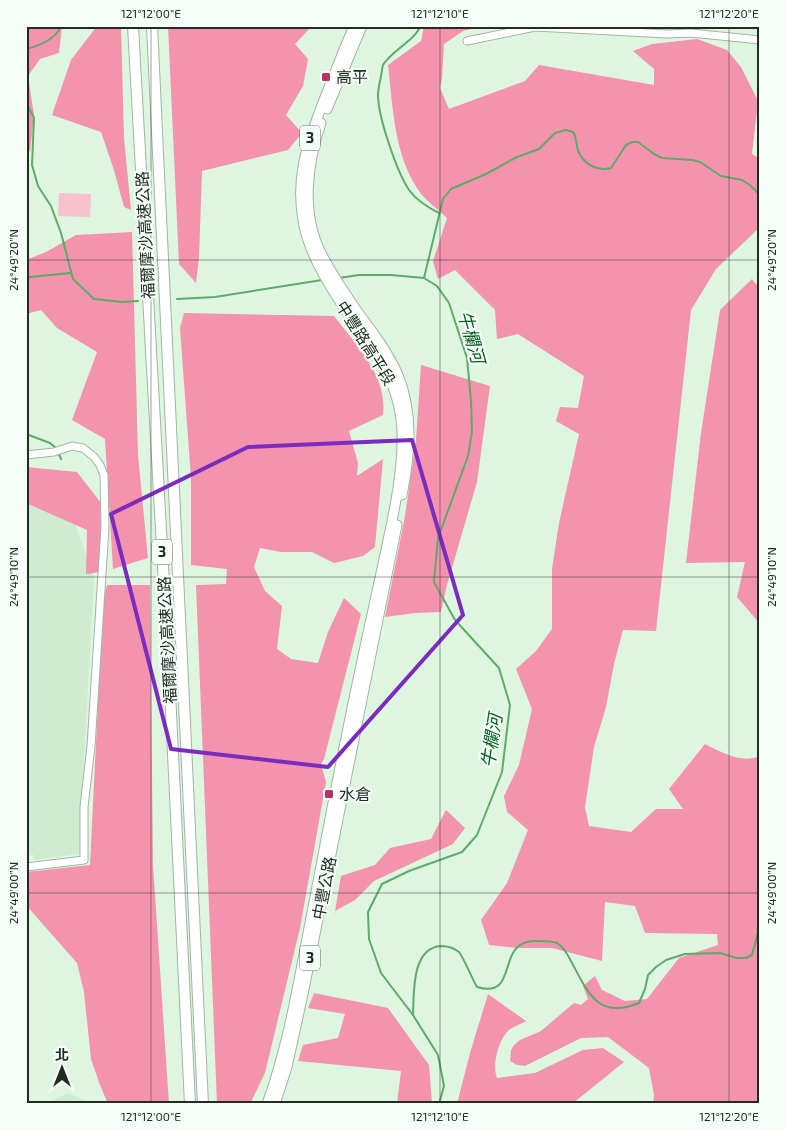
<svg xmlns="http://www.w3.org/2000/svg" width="786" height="1130" viewBox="0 0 786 1130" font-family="'Exo 2','Noto Sans TC',sans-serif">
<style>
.built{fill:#cfecd1}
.green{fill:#f7c1ce}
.forest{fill:#f393ae}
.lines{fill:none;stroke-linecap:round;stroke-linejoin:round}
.stream{stroke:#5eaa6a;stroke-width:2}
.minor-casing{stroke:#a0b6a2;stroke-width:9}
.major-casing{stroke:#a0b6a2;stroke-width:11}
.highway-casing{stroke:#a0b6a2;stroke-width:12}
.minor{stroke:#fff;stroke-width:7}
.major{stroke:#fff;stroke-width:9}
.highway{stroke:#fff;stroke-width:10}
.marked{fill:none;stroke:#7b2cbf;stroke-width:4;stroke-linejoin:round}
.ticks{fill:none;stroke:#232b23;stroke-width:1;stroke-opacity:0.45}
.poi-dot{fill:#bb2f65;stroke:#f5fef6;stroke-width:2}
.labels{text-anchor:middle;stroke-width:4.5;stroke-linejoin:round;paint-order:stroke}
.shield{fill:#f5fef6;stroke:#626a62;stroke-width:1}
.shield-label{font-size:15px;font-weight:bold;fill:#232b23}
.poi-label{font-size:16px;fill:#232b23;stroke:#f5fef6;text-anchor:start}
.street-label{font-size:16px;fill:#232b23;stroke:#f5fef6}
.water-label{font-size:18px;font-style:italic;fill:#055e22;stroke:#f5fef6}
.neatline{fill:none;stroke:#232b23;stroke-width:2}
.ticks-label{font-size:12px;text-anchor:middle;fill:#232b23}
</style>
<rect width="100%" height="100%" fill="#def5e0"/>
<g class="built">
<polygon points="26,501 71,513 94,577 79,854 34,860 33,854 26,858"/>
<polygon points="67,1093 95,1104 46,1104"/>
</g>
<polygon class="green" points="59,193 91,194 90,217 58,216"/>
<g class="forest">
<polygon points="26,26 62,26 59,53 40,59 28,76 34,115 30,152 26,145"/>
<polygon points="97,26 121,26 124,138 131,210 124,207 114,170 101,132 52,115 71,60"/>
<polygon points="168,26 312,26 295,44 308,59 303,86 286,115 302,133 288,150 202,171 199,258 196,283 179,264"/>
<path d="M424,26h59l-20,5 -19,13 -2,35 -2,9 9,21 76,-28 14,-16 115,20v-16l-21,-18 19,-7 45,-5 30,11 14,17 17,34 -6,53 8,5v68l-44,42 -25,41 -35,321 -33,-1 -9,34 -8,43 -12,40 -9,60 4,19 42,6 25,-23h27l-14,-20 36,-45c16,8 36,20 55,12v348h-107l1,-9 -5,-27 -41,-31 -27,1 -56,28 -8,-1 -7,-4 1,-11 3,-5 6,-5 21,-9 33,-28 7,2 7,-6 -5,-13 12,-10 7,14 23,11 22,-2 32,-41 39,-13 -1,-11 -72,-1 -10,-27 -30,-4 -3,59 -50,-13h-35l-28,-3 -8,-25 26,-37 21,-53 -21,-18 -3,-16 15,-31 13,-56 -16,-40 20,-18 16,-22v-60l7,-46 20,-89 -23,-13 4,-14 18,1 6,-32 -66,-42 -21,5 -2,-29 -40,-40 -17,9 -5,-18 14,-43c-9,-9 -21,-17 -28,-27 -25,-36 -26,-83 -31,-126l33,-24z"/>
<polygon points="132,232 138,455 148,558 113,569 105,439 72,420 97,352 57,328 41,310 26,314 26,260 46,252 76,235"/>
<polygon points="752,279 760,289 760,624 737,597 745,562 686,563 701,433 720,310"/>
<path d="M184,313l150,3c22,29 54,60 49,99l-34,16 9,32 -1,13 26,-17 -8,88 -12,9 -29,7 -22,-11h-31l-21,-4 -6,19 11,24 17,15 -5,43 14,10 27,4 10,-31 16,-34 17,16 -37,145 -3,5 5,18 -26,146 -35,145 -15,31h-33l-21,-519 30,-1 1,-15 -36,-4v-87l-11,-150z"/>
<polygon points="421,365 490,386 477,482 447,585 441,612 415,613 385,617 405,516 416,440"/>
<polygon points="26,467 77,472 101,503 100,572 86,574 87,530 26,503"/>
<polygon points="107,585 150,585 153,865 169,1104 108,1104 100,1085 91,1059 84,992 77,963 26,905 26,872 90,865 103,601"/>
<polygon points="446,810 465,828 453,844 374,881 355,900 335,911 341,876 375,865 390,848 431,839"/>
<polygon points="314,993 388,1008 429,1065 432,1103 397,1104 401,1071 298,1061 303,1045 338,1038 345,1014 308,1008"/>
<path d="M488,994l38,27c-5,3 -14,6 -18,10 -10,10 -16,34 -11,47l38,-5 48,-23 20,-2 21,14 -52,42h-115l13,-51z"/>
</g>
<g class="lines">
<g class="stream">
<path d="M420,26c-3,13 -29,25 -37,39 -1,3 -1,7 -2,11 -1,6 -3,13 -3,19 0,22 19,77 31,95 8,11 18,17 30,23"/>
<path d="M26,49c13,-3 30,-10 35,-23"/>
<polyline points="26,102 34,118 32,165 38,186 51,206 61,233 73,279 94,299 122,302 138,301"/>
<polyline points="339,278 359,275 391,275 424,278 437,286 449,303 467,358 471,401 472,432 468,456 438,538 434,582 455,620 499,668 510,705 502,772 477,835 462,852 409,871 382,884 368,912 369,939 381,973 413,1015 438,1055 444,1086 439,1104"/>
<path d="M424,278l19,-79 8,-10 35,-15 31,-17 22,-8 16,-16 11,-3 7,2c4,6 3,12 5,19 6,13 19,21 33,17l15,-23 6,-3h6l16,12 8,4 30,2 8,2 21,14 21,4 8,5 10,10"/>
<polyline points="26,279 30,277 70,273"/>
<polyline points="177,299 215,297 322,280"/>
<polyline points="26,434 50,443 56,448"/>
<polyline points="58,452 61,459"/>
<path d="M413,1015c1,-21 -2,-67 28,-69 6,0 13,2 18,6 6,8 12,25 18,35 40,12 21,-38 50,-45 3,-1 8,-1 11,-1 6,0 14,0 19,2 7,4 11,12 14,18 17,32 27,59 68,42l6,-14 3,-14 8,-8 10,-7 19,-6 35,-1 17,5h9l6,-3 8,-30"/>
</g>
<g class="minor-casing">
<g id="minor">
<polyline points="467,41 535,27 667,34 691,33 760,40"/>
<polyline points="26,455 54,452 72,446 83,448 94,457 100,465 104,475 105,527 91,746 84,807 84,860 26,867"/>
</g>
</g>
<g class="major-casing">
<g id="major">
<polyline points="327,109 362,26"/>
<path d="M321,123c-14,41 -20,90 0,130 10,20 23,39 36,58 15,20 31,41 41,64 16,39 12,80 4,120"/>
<path d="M267,1104c20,-55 30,-113 41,-171 13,-66 25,-133 39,-200 12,-61 26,-122 39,-183 8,-38 17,-78 16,-117 -1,-46 -21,-71 -46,-107 -20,-30 -44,-64 -52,-100 -10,-47 3,-82 20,-126 10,-25 19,-49 30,-74"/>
<polyline points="275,1104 287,1067 303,994 397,525"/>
</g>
</g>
<g class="highway-casing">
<g id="highway">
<polyline points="133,26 170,692 190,1104"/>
<polyline points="152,26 203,1104"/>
</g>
</g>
<use href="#minor" class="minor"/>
<use href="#major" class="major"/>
<use href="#highway" class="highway"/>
</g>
<path class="marked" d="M412,440l51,175 -135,152 -157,-18 -60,-235 137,-67z"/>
<path class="ticks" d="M151,26v1078M440,26v1078M729,26v1078M26,260h734M26,577h734M26,893h734"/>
<g class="poi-dot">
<rect x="321" y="72" width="10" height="10" rx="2.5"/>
<rect x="324" y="789" width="10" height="10" rx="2.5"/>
</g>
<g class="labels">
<g class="shield">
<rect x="300" y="125.5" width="20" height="25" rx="4"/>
<rect x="152" y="539.5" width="20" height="25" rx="4"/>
<rect x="300" y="945.5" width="20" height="25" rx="4"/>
</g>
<g class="shield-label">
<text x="310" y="143">3</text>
<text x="162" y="557">3</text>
<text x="310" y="963">3</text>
</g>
<g class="poi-label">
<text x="336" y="83">高平</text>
<text x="339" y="800">水倉</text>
</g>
<g class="street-label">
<text transform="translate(145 235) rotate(-93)" y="6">福爾摩沙高速公路</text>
<text transform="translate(366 343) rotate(58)" y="6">中豐路高平段</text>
<text transform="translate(167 640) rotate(-93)" y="6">福爾摩沙高速公路</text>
<text transform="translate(324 888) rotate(-79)" y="6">中豐公路</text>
</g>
<g class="water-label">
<text transform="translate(471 337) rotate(74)" y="6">牛欄河</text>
<text transform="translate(492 741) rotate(-81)" y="6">牛欄河</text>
</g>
</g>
<rect width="786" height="1130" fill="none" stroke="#f5fef6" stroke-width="55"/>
<g transform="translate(62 1068)" stroke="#f5fef6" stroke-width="4" paint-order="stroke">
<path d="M0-4L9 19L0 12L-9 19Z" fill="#232b23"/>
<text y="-8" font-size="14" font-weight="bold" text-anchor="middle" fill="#232b23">北</text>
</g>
<rect x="28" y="28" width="730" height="1074" class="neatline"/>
<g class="ticks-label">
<text x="151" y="18">121°12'00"E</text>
<text x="440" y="18">121°12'10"E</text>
<text x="729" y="18">121°12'20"E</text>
<text transform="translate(14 260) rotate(-90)" y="4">24°49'20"N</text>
<text transform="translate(772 260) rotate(-90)" y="4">24°49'20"N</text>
<text transform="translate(14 577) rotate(-90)" y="4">24°49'10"N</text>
<text transform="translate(772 577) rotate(-90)" y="4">24°49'10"N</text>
<text transform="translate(14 893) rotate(-90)" y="4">24°49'00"N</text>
<text transform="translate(772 893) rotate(-90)" y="4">24°49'00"N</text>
<text x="151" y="1121">121°12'00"E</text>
<text x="440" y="1121">121°12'10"E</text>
<text x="729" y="1121">121°12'20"E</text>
</g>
</svg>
